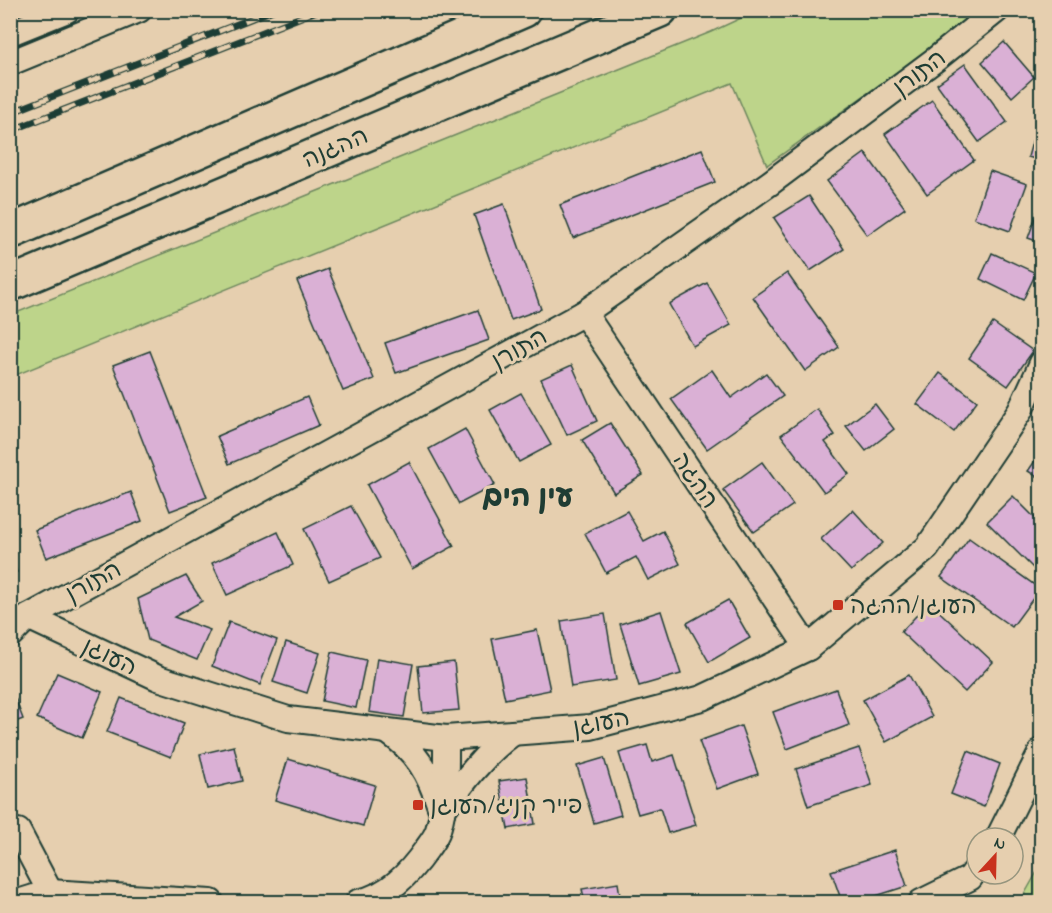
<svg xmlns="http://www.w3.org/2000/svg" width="1052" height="913" viewBox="0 0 1052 913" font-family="'Indie Flower','Playpen Sans Hebrew',sans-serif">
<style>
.green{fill:#bdd48a;stroke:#6e885f;stroke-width:1.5}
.building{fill:#dab0d5;stroke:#1f3d34;stroke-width:1.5}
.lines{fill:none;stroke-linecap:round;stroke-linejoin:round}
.minor-casing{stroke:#1f3d34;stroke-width:28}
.highway-casing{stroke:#1f3d34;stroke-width:38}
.minor{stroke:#e6cfaf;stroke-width:24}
.highway{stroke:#e6cfaf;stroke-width:33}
.rail-casing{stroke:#1f3d34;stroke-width:7}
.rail{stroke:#e6cfaf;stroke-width:4.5;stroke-dasharray:14;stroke-linecap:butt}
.poi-dot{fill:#c8321e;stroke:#e6cfaf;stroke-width:2}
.labels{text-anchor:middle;stroke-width:6;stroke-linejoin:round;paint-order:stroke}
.street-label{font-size:24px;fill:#1f3d34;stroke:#e6cfaf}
.poi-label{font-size:24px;fill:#1f3d34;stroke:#e6cfaf;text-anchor:start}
.district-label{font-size:30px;font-weight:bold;fill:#1f3d34;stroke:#e6cfaf}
</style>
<rect width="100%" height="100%" fill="#e6cfaf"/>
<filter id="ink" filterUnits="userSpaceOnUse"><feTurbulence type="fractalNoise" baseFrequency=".0167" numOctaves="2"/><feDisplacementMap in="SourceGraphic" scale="12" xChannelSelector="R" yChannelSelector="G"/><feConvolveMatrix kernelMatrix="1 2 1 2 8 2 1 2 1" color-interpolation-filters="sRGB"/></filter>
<g filter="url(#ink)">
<g class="green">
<polygon points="756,11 982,11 767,165 732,83 11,377 11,315 711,32"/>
<polygon points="1041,865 1041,902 1020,902"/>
</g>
<g class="building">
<polygon points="1004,42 1034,77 1012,97 982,62"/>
<polygon points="965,64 1007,122 979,142 937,84"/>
<polygon points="932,100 974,160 927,194 885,134"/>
<polygon points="1037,124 1042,126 1042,161 1028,157"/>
<polygon points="702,149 715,182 573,238 560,205"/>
<polygon points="865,153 905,208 867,235 827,181"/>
<polygon points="990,171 1027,184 1010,231 974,218"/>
<polygon points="809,196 844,249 810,271 774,218"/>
<polygon points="1042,199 1042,243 1028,238"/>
<polygon points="504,204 541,309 511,320 474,215"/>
<polygon points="992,253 1036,273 1023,300 980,279"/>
<polygon points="328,269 374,379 343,391 297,281"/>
<polygon points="787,273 839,347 805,371 753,297"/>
<polygon points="707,283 731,325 693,346 669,304"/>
<polygon points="478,310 489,340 396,373 385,343"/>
<polygon points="993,323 1033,351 1008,386 969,358"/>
<polygon points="150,351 207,497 170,511 113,365"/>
<polygon points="572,365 597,421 567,435 541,379"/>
<polygon points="712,370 731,398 766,373 783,396 707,449 671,399"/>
<polygon points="940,373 977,401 954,432 917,404"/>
<polygon points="521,393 551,445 519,462 490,410"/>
<polygon points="307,397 319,425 229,464 217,436"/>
<polygon points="875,404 894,429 866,451 846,426"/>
<polygon points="817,409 835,435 825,442 849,474 824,492 781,435"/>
<polygon points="610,423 643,475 614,493 582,440"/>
<polygon points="465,429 495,485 459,504 429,449"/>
<polygon points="1042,451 1042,480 1028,471"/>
<polygon points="409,462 454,546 412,569 367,485"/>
<polygon points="762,462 793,505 754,532 723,490"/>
<polygon points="131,492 142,521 46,558 35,530"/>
<polygon points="1013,496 1042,525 1042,565 1036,571 987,522"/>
<polygon points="351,506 380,558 329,581 304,529"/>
<polygon points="853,510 883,543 851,571 821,539"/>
<polygon points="627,511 644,541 663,531 680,564 648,580 636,557 606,573 585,533"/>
<polygon points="278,532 293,565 227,595 212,563"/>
<polygon points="969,538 1040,589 1012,627 941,577"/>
<polygon points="10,554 17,572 10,574"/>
<polygon points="186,576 202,601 174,617 210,630 197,660 148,640 138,599"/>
<polygon points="728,600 750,638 709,662 687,623"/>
<polygon points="929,602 993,662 965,692 901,632"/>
<polygon points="661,611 681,674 639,686 620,624"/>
<polygon points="605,614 616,680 571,687 561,621"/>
<polygon points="229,622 277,640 260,685 212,666"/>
<polygon points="537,630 550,690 505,699 492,639"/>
<polygon points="286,642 320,653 307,693 273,682"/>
<polygon points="332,652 366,660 356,708 322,701"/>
<polygon points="377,658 413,664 404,717 369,712"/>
<polygon points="454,662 459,710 423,713 418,666"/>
<polygon points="57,673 102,692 82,738 37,718"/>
<polygon points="909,675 932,717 886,742 863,700"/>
<polygon points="10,685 23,719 10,724"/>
<polygon points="836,689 849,725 787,749 773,712"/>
<polygon points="121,698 184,723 171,757 107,732"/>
<polygon points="741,726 758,774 717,789 699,741"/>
<polygon points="647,745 652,762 674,755 696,825 668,833 660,808 638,814 619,753"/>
<polygon points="234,746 242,781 208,789 200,754"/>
<polygon points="859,748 872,785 808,806 796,769"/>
<polygon points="968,751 1000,764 984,807 951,794"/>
<polygon points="604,758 621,815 594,823 577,766"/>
<polygon points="288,759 375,785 363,826 275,800"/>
<polygon points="527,777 535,824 508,829 499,781"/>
<polygon points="895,850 907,886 857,902 842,902 831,871"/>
<polygon points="618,883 621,902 585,902 582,889"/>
</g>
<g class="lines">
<g class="minor-casing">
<g id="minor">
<polyline points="10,33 67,10"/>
<polyline points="10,63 139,10"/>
<polyline points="584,313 808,648"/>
<polyline points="28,617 158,678 288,719 446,738 591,727 702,698 808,648 927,548 1020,411 1042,363"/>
<polyline points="10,635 28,617 584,313 770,183 936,59 997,10"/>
<path d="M387,731c30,21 42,42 53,76"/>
<path d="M443,810c21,-29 41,-56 70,-77"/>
<polyline points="18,831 50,892"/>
<polyline points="998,838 1042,750"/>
<polyline points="18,902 50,892 211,902"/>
<path d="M358,902c30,-6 51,-28 68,-52 4,-6 10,-13 12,-20 9,-30 8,-61 8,-92"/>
<polyline points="921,902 970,878 977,868"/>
</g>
</g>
<g class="highway-casing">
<g id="highway">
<polyline points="10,232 524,10"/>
<polyline points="10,284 660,10"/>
</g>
</g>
<use href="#minor" class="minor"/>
<use href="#highway" class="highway"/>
<g class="rail-casing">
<g id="rail">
<polyline points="10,113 273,10"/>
<polyline points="10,131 319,10"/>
</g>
</g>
<use href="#rail" class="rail"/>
</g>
</g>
<g class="poi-dot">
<rect x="832" y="599" width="12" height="12" rx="3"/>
<rect x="412" y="799" width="12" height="12" rx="3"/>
</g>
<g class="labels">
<g class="street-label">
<text transform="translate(919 72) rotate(-37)" y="8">התורן</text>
<text transform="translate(335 147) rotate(-23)" y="8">ההגנה</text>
<text transform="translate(519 348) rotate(-29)" y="8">התורן</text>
<text transform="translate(696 480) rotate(56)" y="8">ההגה</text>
<text transform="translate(93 581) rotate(-29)" y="8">התורן</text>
<text transform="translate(110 656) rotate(25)" y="8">העוגן</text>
<text transform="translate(601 722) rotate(-11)" y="8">העוגן</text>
</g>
<g class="poi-label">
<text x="850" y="613">העוגן/ההגה</text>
<text x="430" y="813">פייר קניג/העוגן</text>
</g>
<g class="district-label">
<text x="528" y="506">עין הים</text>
</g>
</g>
<rect width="1052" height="913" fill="none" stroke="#e6cfaf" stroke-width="36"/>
<rect x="18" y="18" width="1016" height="877" fill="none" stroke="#1f3d34" stroke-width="2" filter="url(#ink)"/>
<g transform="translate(995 856) rotate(22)"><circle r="28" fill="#e6cfaf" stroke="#96957e" stroke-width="1.5"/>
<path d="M0-4.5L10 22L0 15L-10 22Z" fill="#c8321e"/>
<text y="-9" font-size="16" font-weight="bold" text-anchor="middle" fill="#1f3d34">N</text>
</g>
</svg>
